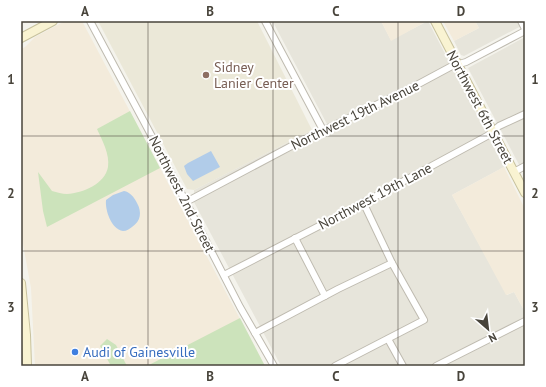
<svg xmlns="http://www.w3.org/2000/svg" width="546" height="387" viewBox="0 0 546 387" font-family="'PT Sans',sans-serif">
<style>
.residential{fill:#e7e5db}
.commercial{fill:#f3ebdb}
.education{fill:#ebe8d8}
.green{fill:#cce3bb}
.water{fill:#b1cce9}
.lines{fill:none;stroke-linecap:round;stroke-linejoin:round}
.street-casing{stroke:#bfbbb0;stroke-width:8}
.secondary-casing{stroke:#c8c29e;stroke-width:10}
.street{stroke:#fff;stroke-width:6}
.secondary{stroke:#f9f3d2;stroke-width:8}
.grid{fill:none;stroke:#48443b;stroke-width:1;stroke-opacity:0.55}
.education-dot{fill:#8d6e63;stroke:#fff;stroke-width:1.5}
.shop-dot{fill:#3f7fe0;stroke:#fff;stroke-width:1.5}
.labels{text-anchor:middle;stroke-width:4;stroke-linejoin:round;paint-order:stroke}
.education-label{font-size:14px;fill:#785e54;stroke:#fff;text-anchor:start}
.street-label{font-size:14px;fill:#48443b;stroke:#fff}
.shop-label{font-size:14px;fill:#366cbe;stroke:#fff;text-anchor:start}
.neatline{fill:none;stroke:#48443b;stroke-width:1.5}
.grid-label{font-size:13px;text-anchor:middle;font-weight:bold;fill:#48443b}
</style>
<rect width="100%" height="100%" fill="#f4f3ec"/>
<g class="residential">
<polygon points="269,21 381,21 391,40 428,21 504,167 452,195 507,295 514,292 525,312 525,366 281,366 194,202 194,190 312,130 328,126 273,22 270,23"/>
<polygon points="475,21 525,21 525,24 464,56 461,55 454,41 479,28"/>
<polygon points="525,37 525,176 468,68"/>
</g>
<g class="commercial">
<polygon points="65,21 82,21 265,366 35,366 31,288 21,233 21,49 25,47 35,37"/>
<polygon points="381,21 427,21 391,41"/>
<polygon points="443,21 475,21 479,28 454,41"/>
<polygon points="504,167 525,209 525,312 514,292 506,295 452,195"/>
</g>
<polygon class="education" points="98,21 257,21 312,130 194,190 187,189"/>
<g class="green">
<path d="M130,111l30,57 -113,59 -4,-16 -5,-39 14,19c5,1 10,3 15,3 16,-1 38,-10 41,-27 2,-13 -6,-27 -11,-38z"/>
<polygon points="240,318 265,366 147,366"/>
<polygon points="107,339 116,345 127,366 111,366 100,346"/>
</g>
<g class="water">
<polygon points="211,151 220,167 193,181 187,174 184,166 188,163"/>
<path d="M124,191c6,1 10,6 13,12 5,9 4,18 -5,24 -3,2 -5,4 -9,4 -12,-2 -18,-21 -17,-31l7,-5z"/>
</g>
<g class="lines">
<g class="street-casing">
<g id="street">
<polyline points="90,21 157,146 240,307 274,366"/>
<polyline points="265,21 323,130"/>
<polyline points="521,21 525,29"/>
<polyline points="514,172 525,166"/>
<polyline points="186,202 299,142 411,88 452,66 466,62 525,31"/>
<polyline points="295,238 325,296"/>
<polyline points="224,275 354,208 487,136 499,126 525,114"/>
<polyline points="255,333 338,289 392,263"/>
<polyline points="388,339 403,366"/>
<polyline points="335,366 424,320 392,263 363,202"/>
<polyline points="436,366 525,321"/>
</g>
</g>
<g class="secondary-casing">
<g id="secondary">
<polyline points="435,21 525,193"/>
<polyline points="21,38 53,21"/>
<polyline points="21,283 26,335 27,366"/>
</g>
</g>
<use href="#street" class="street"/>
<use href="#secondary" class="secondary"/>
</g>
<path class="grid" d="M148,21v345M273,21v345M398,21v345M21,136h504M21,251h504"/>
<circle class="education-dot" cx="206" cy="75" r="4"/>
<circle class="shop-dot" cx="75" cy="352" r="4"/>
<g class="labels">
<g class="education-label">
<text x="214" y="72">Sidney<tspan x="214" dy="16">Lanier Center</tspan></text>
</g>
<g class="street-label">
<text transform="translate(480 107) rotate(62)" y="5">Northwest 6th Street</text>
<text transform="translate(355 115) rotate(-26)" y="5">Northwest 19th Avenue</text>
<text transform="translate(182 194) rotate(63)" y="5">Northwest 2nd Street</text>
<text transform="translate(375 196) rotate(-28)" y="5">Northwest 19th Lane</text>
</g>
<g class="shop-label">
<text x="83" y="357">Audi of Gainesville</text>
</g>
</g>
<rect width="546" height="387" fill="none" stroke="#ffffff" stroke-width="44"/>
<g transform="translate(488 329) rotate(152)" stroke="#ffffff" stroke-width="3" paint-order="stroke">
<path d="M0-3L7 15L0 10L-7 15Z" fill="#48443b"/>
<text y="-6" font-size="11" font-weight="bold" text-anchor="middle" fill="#48443b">N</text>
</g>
<rect x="22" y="22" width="502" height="343" class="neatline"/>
<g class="grid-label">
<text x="85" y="16">A</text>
<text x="210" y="16">B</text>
<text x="336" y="16">C</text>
<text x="461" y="16">D</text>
<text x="11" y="84">1</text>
<text x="535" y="84">1</text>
<text x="11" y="198">2</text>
<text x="535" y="198">2</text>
<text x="11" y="312">3</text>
<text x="535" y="312">3</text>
<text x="85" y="381">A</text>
<text x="210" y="381">B</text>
<text x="336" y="381">C</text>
<text x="461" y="381">D</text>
</g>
</svg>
